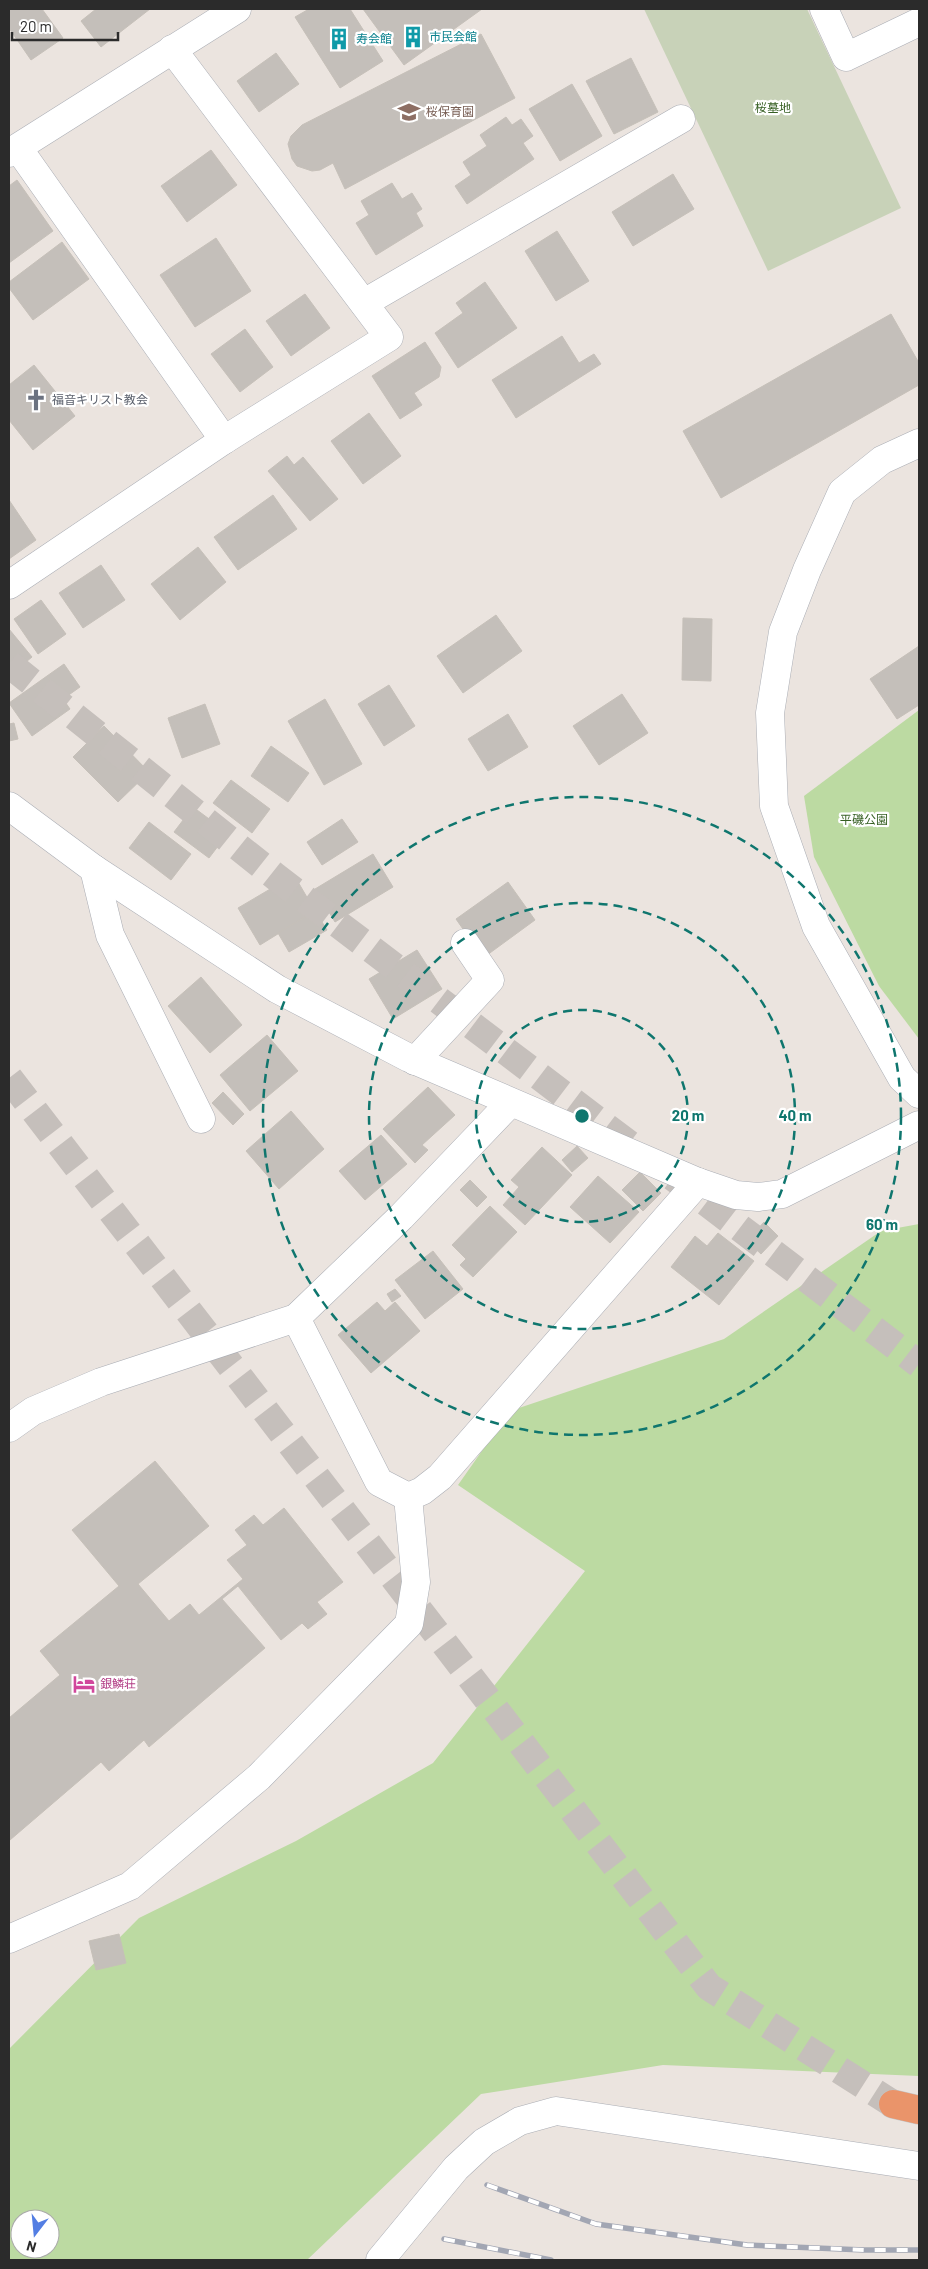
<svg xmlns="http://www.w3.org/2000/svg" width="928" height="2269" viewBox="0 0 928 2269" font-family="Barlow,'Noto Sans JP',sans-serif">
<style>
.green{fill:#bcdaa2;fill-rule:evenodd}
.cemetery{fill:#c8d2b8}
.building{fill:#c4bfba;stroke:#c6c0b9}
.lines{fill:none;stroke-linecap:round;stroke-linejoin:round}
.highway-tunnel{stroke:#c5bfbb;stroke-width:28;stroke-dasharray:28 14;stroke-linecap:butt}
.minor-casing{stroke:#abaeb5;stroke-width:29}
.highway-casing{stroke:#c4c4c4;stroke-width:29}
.minor{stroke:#fff;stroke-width:28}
.highway{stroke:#ea946a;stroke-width:28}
.rail-casing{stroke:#a2a6b3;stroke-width:5.5}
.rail{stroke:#fff;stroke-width:4;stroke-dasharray:11;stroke-linecap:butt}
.ring{fill:none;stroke:#0f766e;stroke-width:2.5;stroke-dasharray:9 6}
.labels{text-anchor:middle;stroke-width:4.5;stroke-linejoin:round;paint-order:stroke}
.culture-label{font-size:12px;fill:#0d838f;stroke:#fff;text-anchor:start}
.park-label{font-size:12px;fill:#365f23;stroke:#fff}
.education-label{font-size:12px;fill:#785e54;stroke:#fff;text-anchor:start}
.worship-label{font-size:12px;fill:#5b616d;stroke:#fff;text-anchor:start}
.hotel-label{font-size:12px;fill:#b23c85;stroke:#fff;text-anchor:start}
.centre{fill:#0f766e;stroke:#fff;stroke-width:2.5}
.ring-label{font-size:15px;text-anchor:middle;font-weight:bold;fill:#0f766e;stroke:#fff;stroke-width:4.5;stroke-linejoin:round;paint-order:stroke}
</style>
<rect width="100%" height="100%" fill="#ebe4df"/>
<g class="green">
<polygon points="919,710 919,1039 879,986 814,857 804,796"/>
<path d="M919,1224v852l-256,-11 -182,29 -174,166h-298v-211l130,-131 157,-77 137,-78 152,-192 -127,-86 52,-74 214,-72 157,-108zM20,2219h30v30h-30z"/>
</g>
<polygon class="cemetery" points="644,9 807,9 901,208 768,271"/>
<g class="building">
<polygon points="9,9 42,9 63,38 31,60 9,28"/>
<polygon points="96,9 150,9 101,47 81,21"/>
<polygon points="309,9 350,9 383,61 340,88 295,17"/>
<polygon points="363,9 482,9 404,65"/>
<polygon points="481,34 515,98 345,189 333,163 320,170 312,171 297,166 292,159 288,144 291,136 302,125"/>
<polygon points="276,53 299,84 259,112 237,81"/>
<polygon points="631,58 658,112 614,134 586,81"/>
<polygon points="572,84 602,136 560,161 529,109"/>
<polygon points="506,117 512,125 521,119 533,136 523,143 534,159 467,204 455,186 471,175 463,162 487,146 480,135"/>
<polygon points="211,150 237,185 187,222 161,186"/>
<polygon points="673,174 694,209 633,246 612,212"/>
<polygon points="17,180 53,231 9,263 9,186"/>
<polygon points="392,183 402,199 412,193 422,209 416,213 423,226 376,255 356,223 369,215 361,201"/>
<polygon points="557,231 589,281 556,301 525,251"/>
<polygon points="216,238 251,291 195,327 160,275"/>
<polygon points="62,242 89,279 33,320 9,288 9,282"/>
<polygon points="485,282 517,328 458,368 435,333 463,313 456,303"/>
<polygon points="305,294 330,328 291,356 266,321"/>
<polygon points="891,314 919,363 919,385 721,498 683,431"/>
<polygon points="245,329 273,367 240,392 211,354"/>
<polygon points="562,336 579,363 594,354 601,364 516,418 492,380"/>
<polygon points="425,342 441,367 439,377 414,393 422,405 400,419 372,376"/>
<polygon points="34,365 75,416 33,450 9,420 9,385"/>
<polygon points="369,413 401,456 363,484 331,441"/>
<polygon points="287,456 294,465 303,457 338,499 310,521 268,471"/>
<polygon points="273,495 297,529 238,570 214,537"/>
<polygon points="9,500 36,540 9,559"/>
<polygon points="198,547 226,582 180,620 151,584"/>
<polygon points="101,565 125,600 83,628 59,593"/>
<polygon points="41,600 66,634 38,654 14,619"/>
<polygon points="496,615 522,651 463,693 437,656"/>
<polygon points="683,618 712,619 711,681 682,680"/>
<polygon points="9,629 32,657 9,676"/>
<polygon points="919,646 919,705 897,719 870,679"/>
<polygon points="64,664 80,687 63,699 47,676"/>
<polygon points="47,676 70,709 32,736 9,703"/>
<polygon points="389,685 415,726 384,746 358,704"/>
<polygon points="622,694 648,733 599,765 573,726"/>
<polygon points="325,699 362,764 324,785 288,721"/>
<polygon points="205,704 220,744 182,758 168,718"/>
<polygon points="508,714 528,747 488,771 468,739"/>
<polygon points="14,723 18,739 9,741 9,724"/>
<polygon points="104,726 149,772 118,802 73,757"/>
<polygon points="271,746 309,773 288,802 251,776"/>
<polygon points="231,780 270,809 252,833 213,803"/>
<polygon points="193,807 228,833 209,858 174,832"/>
<polygon points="342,819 358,842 322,865 307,842"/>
<polygon points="149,822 191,854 171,880 129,848"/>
<polygon points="373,854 393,887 335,922 315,889"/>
<polygon points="294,875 315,911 260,945 238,908"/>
<polygon points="508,882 535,920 483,958 456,919"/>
<polygon points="315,911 327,930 289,952 278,933"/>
<polygon points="417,950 442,989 393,1019 369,979"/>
<polygon points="201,977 242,1025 210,1053 168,1006"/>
<polygon points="267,1035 298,1071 250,1111 220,1075"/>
<polygon points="428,1087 455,1115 422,1145 428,1150 415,1163 383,1129"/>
<polygon points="223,1092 244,1114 233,1125 212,1103"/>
<polygon points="291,1111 324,1149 279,1189 246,1151"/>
<polygon points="381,1135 407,1164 365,1200 339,1171"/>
<polygon points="577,1146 588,1158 572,1172 562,1160"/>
<polygon points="542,1147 572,1175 525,1225 503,1205 519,1187 511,1180"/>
<polygon points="640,1172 661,1193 643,1211 622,1190"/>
<polygon points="598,1176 639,1212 610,1243 570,1207"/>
<polygon points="470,1180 487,1197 477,1207 460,1190"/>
<polygon points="490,1206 517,1232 473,1277 460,1265 466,1259 452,1245"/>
<polygon points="764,1222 778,1236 761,1254 747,1241"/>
<polygon points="718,1233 754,1261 719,1305 671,1267 695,1236 707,1246"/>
<polygon points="433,1251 463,1289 425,1319 395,1280"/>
<polygon points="395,1289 401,1296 392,1302 387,1294"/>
<polygon points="377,1302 385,1311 395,1302 420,1331 371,1373 338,1335"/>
<polygon points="155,1461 209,1526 138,1584 169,1621 190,1604 199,1615 243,1579 227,1560 247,1545 235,1530 254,1515 263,1525 284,1508 343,1582 317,1602 327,1614 308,1629 302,1623 281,1640 238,1586 222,1599 265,1648 149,1747 144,1740 109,1771 101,1762 10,1840 9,1718 60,1675 40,1651 119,1586 72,1530"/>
<polygon points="119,1934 126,1963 96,1970 89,1941"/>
</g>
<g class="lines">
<g class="highway-tunnel">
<polyline points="9,664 276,877 638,1151"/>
<polyline points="9,1078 709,1987 893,2104"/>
<polyline points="673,1177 919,1364"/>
</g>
<g class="minor-casing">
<g id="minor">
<polyline points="824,9 846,57 919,22"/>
<polyline points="18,148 224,440"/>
<polyline points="9,153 237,9"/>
<polyline points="364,303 681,119"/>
<polyline points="919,443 882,460 842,492 807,570 783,632 770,713 774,806 816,926 902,1078 919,1094"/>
<polyline points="9,585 224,440 389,337 172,49"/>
<polyline points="9,806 94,869 277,989 409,1058 698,1182 736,1195 758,1197 782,1194 919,1125"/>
<polyline points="94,869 110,935 201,1119"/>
<polyline points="415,1061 490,980 465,943"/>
<polyline points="296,1318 379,1482 408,1497 422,1491 440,1477 698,1182"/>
<polyline points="9,1428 33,1411 101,1382 296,1318 401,1217 510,1103"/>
<polyline points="9,1939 130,1886 259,1777 409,1624 416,1582 408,1497"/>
<polyline points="380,2260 456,2168 484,2142 520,2121 556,2111 919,2166"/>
</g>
</g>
<g class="highway-casing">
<polyline id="highway" points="893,2104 919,2110"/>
</g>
<use href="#minor" class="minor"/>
<use href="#highway" class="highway"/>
<g class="rail-casing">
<g id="rail">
<polyline points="487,2185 596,2224 747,2245 864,2250 919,2250"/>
<polyline points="444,2239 551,2260"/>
</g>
</g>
<use href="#rail" class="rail"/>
</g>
<g class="ring">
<circle cx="582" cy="1116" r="106"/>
<circle cx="582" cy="1116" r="213"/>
<circle cx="582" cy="1116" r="319"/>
</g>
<defs>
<g id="building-bare" transform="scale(1.725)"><path d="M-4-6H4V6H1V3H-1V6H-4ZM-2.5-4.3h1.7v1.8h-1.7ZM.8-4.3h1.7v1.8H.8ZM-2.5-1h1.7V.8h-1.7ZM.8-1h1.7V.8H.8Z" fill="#0f9aa8" stroke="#fff" stroke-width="2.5" paint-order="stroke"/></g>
<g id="school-bare" transform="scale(1.725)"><path d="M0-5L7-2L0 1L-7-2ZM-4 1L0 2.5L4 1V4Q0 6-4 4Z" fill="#8d6e63" stroke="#fff" stroke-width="2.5" paint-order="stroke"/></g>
<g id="church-bare" transform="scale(1.725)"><path d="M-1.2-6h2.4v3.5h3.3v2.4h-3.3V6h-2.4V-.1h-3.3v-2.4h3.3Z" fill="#6b7280" stroke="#fff" stroke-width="2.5" paint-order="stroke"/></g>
<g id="hotel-bare" transform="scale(1.725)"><path d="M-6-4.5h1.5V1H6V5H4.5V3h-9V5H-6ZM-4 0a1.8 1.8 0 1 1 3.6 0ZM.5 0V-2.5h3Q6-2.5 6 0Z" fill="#d1479c" stroke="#fff" stroke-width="2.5" paint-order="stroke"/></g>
</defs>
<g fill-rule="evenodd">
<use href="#building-bare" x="413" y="37"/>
<use href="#building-bare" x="339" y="39"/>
<use href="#school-bare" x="409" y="112"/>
<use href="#church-bare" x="36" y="400"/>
<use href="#hotel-bare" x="84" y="1684"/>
</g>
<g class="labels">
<g class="culture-label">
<text x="429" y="41">市民会館</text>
<text x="356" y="43">寿会館</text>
</g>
<g class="park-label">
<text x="773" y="112">桜墓地</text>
<text x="864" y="824">平磯公園</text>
</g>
<g class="education-label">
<text x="426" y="116">桜保育園</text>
</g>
<g class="worship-label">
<text x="52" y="404">福音キリスト教会</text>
</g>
<g class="hotel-label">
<text x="100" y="1688">銀鱗荘</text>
</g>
</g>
<circle cx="582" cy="1116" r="8" class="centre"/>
<g class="ring-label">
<text x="688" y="1121">20 m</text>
<text x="795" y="1121">40 m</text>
<text x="882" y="1230">60 m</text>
</g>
<rect width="928" height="2269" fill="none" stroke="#2b2b2b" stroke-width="20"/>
<g transform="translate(35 2234) rotate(196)"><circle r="24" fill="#ffffff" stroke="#aaaaaa"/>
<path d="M0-4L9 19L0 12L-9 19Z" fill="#537ee3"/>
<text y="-8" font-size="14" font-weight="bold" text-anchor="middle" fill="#2b2b2b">N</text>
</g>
<path d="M12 32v8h106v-8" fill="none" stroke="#2b2b2b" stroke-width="2.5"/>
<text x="20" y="32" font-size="15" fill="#2b2b2b" stroke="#ffffff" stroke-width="4" paint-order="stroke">20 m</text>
</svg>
